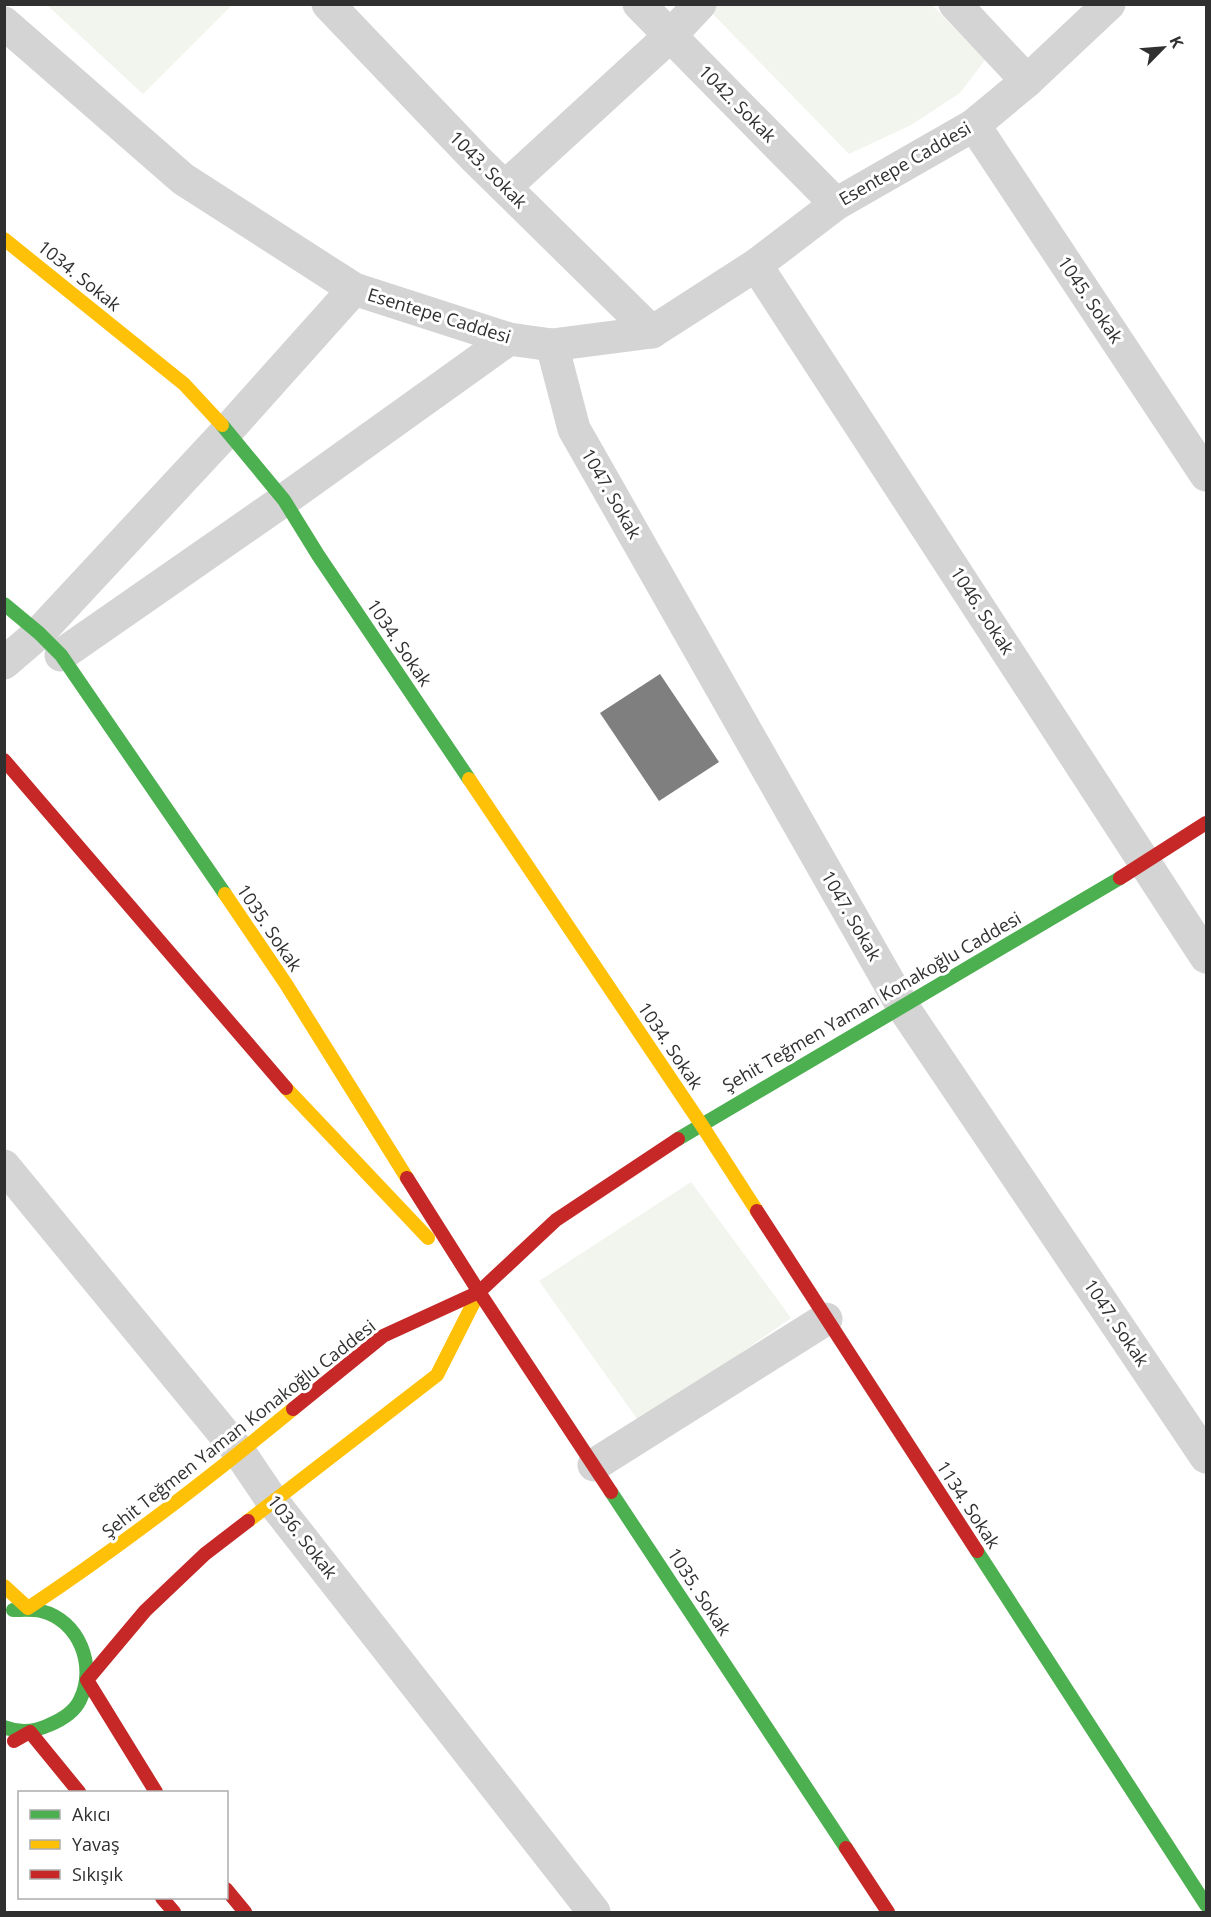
<svg xmlns="http://www.w3.org/2000/svg" width="1211" height="1917" viewBox="0 0 1211 1917" font-family="'Open Sans',sans-serif">
<style>
.green{fill:#f1f5ed}
.building{fill:#7f7f7f}
.lines{fill:none;stroke-linecap:round;stroke-linejoin:round}
.street{stroke:#d4d4d4;stroke-width:33}
.fast{stroke:#4caf50;stroke-width:14}
.slow{stroke:#ffc107;stroke-width:14}
.jam{stroke:#c62828;stroke-width:14}
.labels{text-anchor:middle;stroke-width:6;stroke-linejoin:round;paint-order:stroke}
.street-label{font-size:18px;fill:#303030;stroke:#fff}
</style>
<rect width="100%" height="100%" fill="#fff"/>
<g class="green">
<polygon points="710,4 932,5 985,60 960,93 911,125 849,154 707,8"/>
<polygon points="47,5 232,5 143,94"/>
<polygon points="691,1182 791,1318 640,1423 539,1281"/>
</g>
<polygon class="building" points="660,674 719,762 659,801 600,713"/>
<g class="lines">
<g class="street">
<polyline points="328,4 476,159 652,332"/>
<polyline points="639,4 836,204"/>
<polyline points="955,4 1027,81"/>
<polyline points="4,23 183,179 354,289 509,339 552,345 652,332 756,265 836,204 974,125 1027,81 1109,4"/>
<polyline points="974,125 1206,475"/>
<polyline points="505,187 670,36 700,4"/>
<polyline points="756,265 1206,957"/>
<polyline points="552,345 574,429 903,1007 1206,1457"/>
<polyline points="61,655 284,500 509,339"/>
<polyline points="4,663 39,633 227,431 354,289"/>
<polyline points="4,1166 240,1453 273,1502 594,1912"/>
<polyline points="594,1465 826,1319"/>
</g>
<g class="fast">
<polyline points="222,425 284,500 318,555 469,779"/>
<polyline points="4,604 39,633 61,655 225,894"/>
<polyline points="678,1139 1120,878"/>
<polyline points="611,1492 846,1848"/>
<polyline points="977,1551 1206,1905"/>
<path d="M4,1727c15,6 30,5 45,-2 12,-5 25,-12 31,-25 17,-34 -1,-80 -39,-89 -9,-2 -19,-1 -28,-1"/>
</g>
<g class="slow">
<polyline points="4,239 184,384 222,425"/>
<polyline points="469,779 701,1124 757,1211"/>
<polyline points="225,894 286,984 407,1178"/>
<polyline points="286,1088 428,1238"/>
<polyline points="248,1521 437,1375 479,1292"/>
<path d="M4,1586l24,22c92,-61 180,-129 265,-199"/>
</g>
<g class="jam">
<polyline points="4,760 286,1088"/>
<polyline points="1120,878 1206,823"/>
<polyline points="407,1178 479,1292 611,1492"/>
<polyline points="757,1211 977,1551"/>
<polyline points="293,1409 383,1336 479,1292 556,1220 678,1139"/>
<polyline points="14,1741 30,1732 79,1792"/>
<polyline points="156,1792 87,1680 145,1611 205,1554 248,1521"/>
<polyline points="846,1848 888,1912"/>
<polyline points="226,1889 245,1912"/>
<polyline points="162,1898 174,1912"/>
</g>
</g>
<g class="labels">
<g class="street-label">
<text transform="translate(737 104) rotate(45)" y="6">1042. Sokak</text>
<text transform="translate(905 164) rotate(-30)" y="6">Esentepe Caddesi</text>
<text transform="translate(488 170) rotate(45)" y="6">1043. Sokak</text>
<text transform="translate(79 276) rotate(39)" y="6">1034. Sokak</text>
<text transform="translate(1090 300) rotate(56)" y="6">1045. Sokak</text>
<text transform="translate(439 316) rotate(17)" y="6">Esentepe Caddesi</text>
<text transform="translate(611 494) rotate(60)" y="6">1047. Sokak</text>
<text transform="translate(982 611) rotate(57)" y="6">1046. Sokak</text>
<text transform="translate(399 643) rotate(56)" y="6">1034. Sokak</text>
<text transform="translate(851 916) rotate(60)" y="6">1047. Sokak</text>
<text transform="translate(269 928) rotate(56)" y="6">1035. Sokak</text>
<text transform="translate(872 1002) rotate(-30)" y="6">Şehit Teğmen Yaman Konakoğlu Caddesi</text>
<text transform="translate(670 1046) rotate(56)" y="6">1034. Sokak</text>
<text transform="translate(1116 1323) rotate(56)" y="6">1047. Sokak</text>
<text transform="translate(239 1429) rotate(-38)" y="6">Şehit Teğmen Yaman Konakoğlu Caddesi</text>
<text transform="translate(968 1505) rotate(57)" y="6">1134. Sokak</text>
<text transform="translate(302 1537) rotate(52)" y="6">1036. Sokak</text>
<text transform="translate(699 1592) rotate(57)" y="6">1035. Sokak</text>
</g>
</g>
<rect width="1211" height="1917" fill="none" stroke="#303030" stroke-width="12"/>
<rect x="18" y="1791" width="210" height="108" fill="#ffffff" stroke="#acacac" stroke-width="1.5"/>
<rect x="30" y="1810" width="30" height="9" fill="#4caf50" stroke="#acacac" stroke-width="1.5"/>
<text x="72" y="1821" font-size="18" fill="#303030">Akıcı</text>
<rect x="30" y="1840" width="30" height="9" fill="#ffc107" stroke="#acacac" stroke-width="1.5"/>
<text x="72" y="1851" font-size="18" fill="#303030">Yavaş</text>
<rect x="30" y="1870" width="30" height="9" fill="#c62828" stroke="#acacac" stroke-width="1.5"/>
<text x="72" y="1881" font-size="18" fill="#303030">Sıkışık</text>
<g transform="translate(1163 48) rotate(65)" stroke="#ffffff" stroke-width="4.5" paint-order="stroke">
<path d="M0-4.5L10 22L0 15L-10 22Z" fill="#303030"/>
<text y="-9" font-size="16" font-weight="bold" text-anchor="middle" fill="#303030">K</text>
</g>
</svg>
